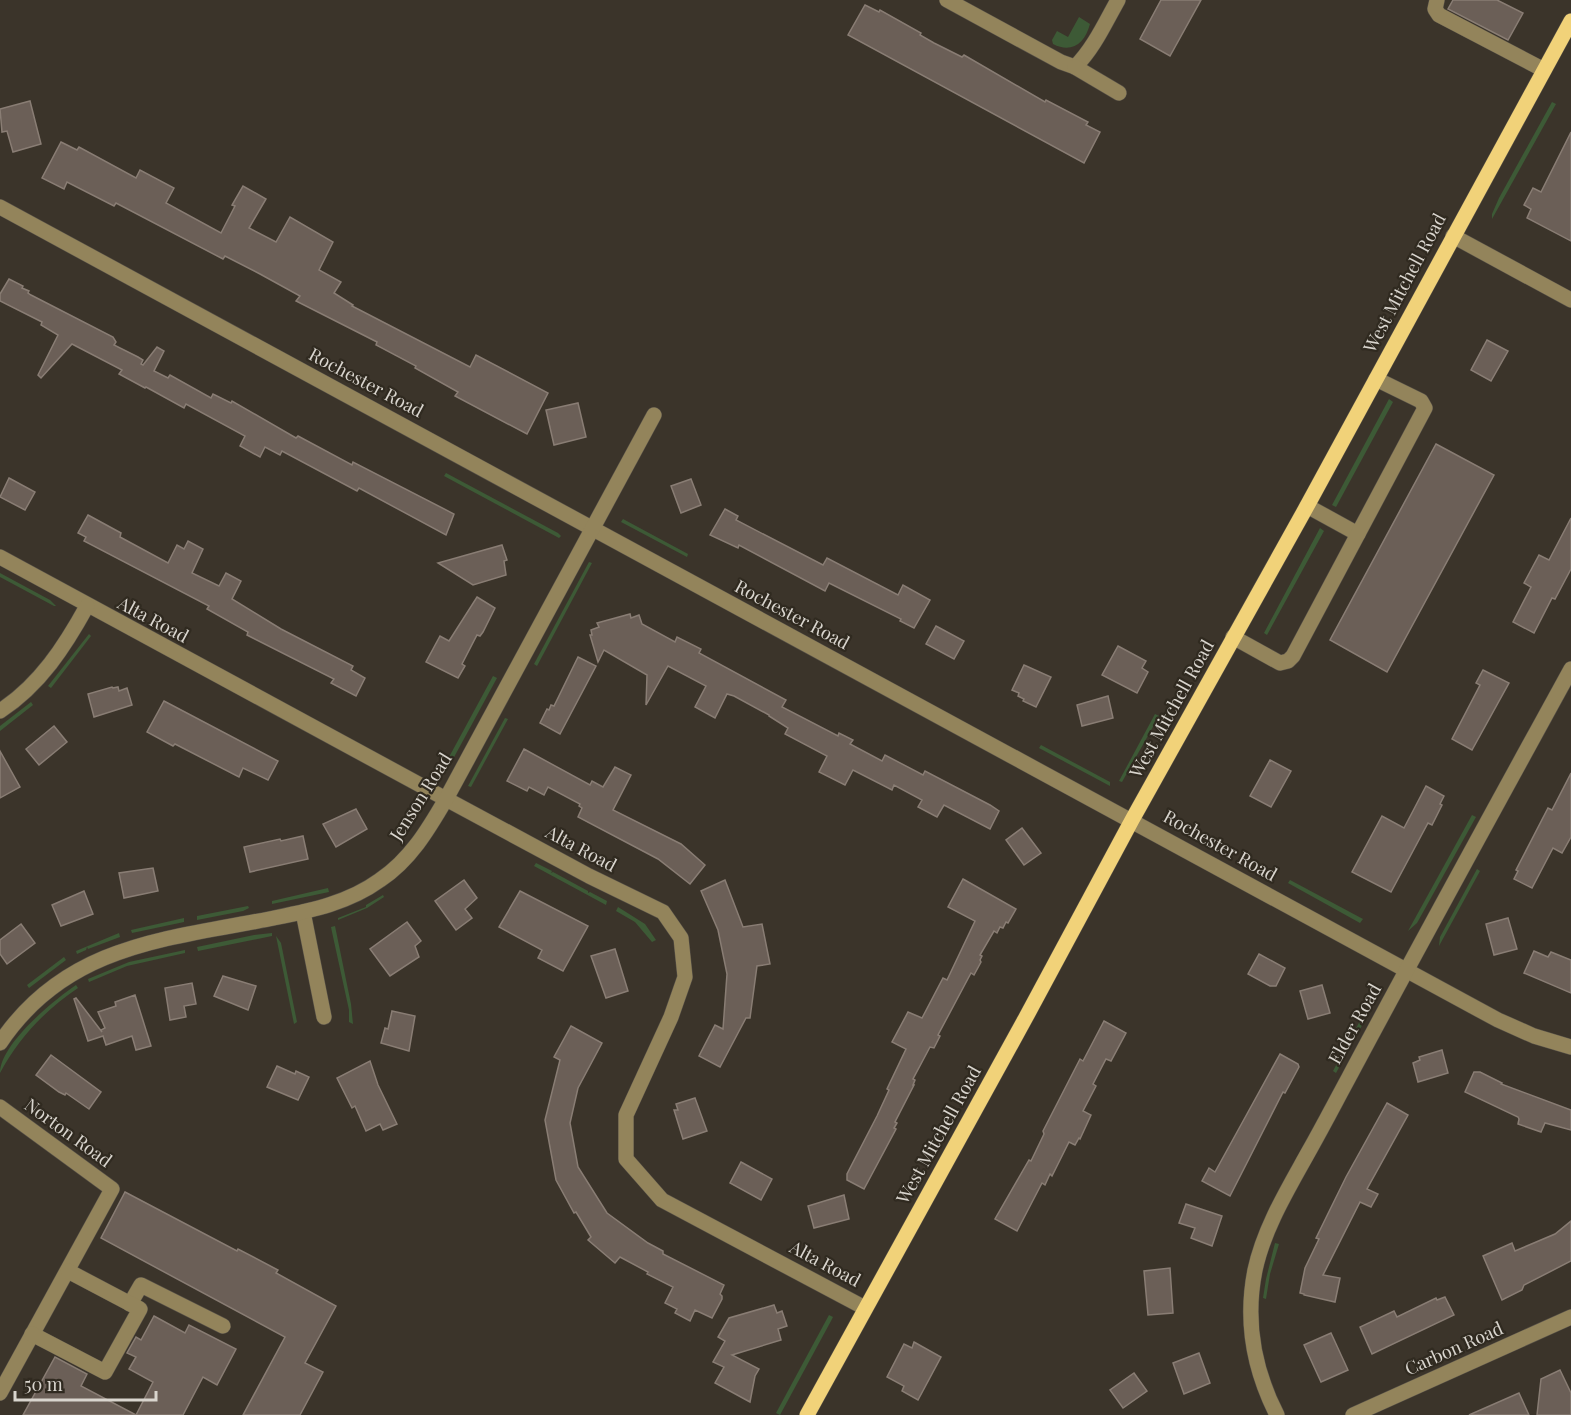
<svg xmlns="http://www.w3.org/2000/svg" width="1571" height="1415" viewBox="0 0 1571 1415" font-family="'Playfair Display',serif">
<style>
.green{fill:#3d5a36}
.building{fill:#6b5f57;stroke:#897d74;stroke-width:1.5}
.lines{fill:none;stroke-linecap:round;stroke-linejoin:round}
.minor-casing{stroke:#575148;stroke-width:16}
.major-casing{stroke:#575148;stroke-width:16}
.minor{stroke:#93845b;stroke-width:15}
.major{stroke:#f1d279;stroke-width:15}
.labels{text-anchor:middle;stroke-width:4.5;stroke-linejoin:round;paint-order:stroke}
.street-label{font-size:18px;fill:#d9d5ce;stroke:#302a20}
</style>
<rect width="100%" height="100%" fill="#3b342a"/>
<g class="green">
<path d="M1079,17l11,7c-5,19 -18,30 -37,20l-1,-4 5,-9 11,6z"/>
<polygon points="1552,102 1556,104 1492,219 1492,214 1499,198"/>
<polygon points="1389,399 1393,402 1336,507 1332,505"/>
<polygon points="446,473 558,533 561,536 559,538 444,476"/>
<polygon points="623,519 688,554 687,557 623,523 621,522"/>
<polygon points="1320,528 1324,531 1267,635 1264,633"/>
<polygon points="589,562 592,563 537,666 534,664"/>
<polygon points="0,573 50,600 56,606 54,606 0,577"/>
<polygon points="89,634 91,636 51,688 48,686"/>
<polygon points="493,676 497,678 446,772 442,770"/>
<polygon points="31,702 33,705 0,731 0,726"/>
<polygon points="1155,714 1159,716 1122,782 1119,781"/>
<polygon points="505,718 508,719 471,787 468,786"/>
<polygon points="1041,745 1110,782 1110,786 1039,748"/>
<polygon points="1472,815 1476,817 1417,923 1408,931"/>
<polygon points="536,863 552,871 551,873 553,872 588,891 588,893 590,892 607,901 606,905 534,866"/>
<polygon points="1477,869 1480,871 1439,946 1440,937"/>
<polygon points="1290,880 1363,919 1360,923 1288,883"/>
<polygon points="328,888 329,892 272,904 272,901"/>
<polygon points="383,895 384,897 367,908 338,920 338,918 366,907 366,905"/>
<polygon points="248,906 249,908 243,911 197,920 197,916"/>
<polygon points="618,907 645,924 656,940 652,942 635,922 616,911"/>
<polygon points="184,918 184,922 132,933 131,930"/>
<polygon points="335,926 351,1004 353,1024 349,1022 349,1010 332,932 331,927"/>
<polygon points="119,933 120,937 88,949 87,947 86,950 77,954 76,951"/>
<polygon points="272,933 272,936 198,951 197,947 254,935"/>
<polygon points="276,936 281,943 297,1022 294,1024"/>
<polygon points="185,950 185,953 127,966 89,982 88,979 129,962"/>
<polygon points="64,957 66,960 29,988 27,985"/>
<path d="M76,985l2,3c-33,22 -59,50 -78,85 0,-29 54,-73 76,-88z"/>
<polygon points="1374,995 1372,1007 1336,1073 1333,1071"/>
<polygon points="1275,1243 1279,1244 1270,1274 1266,1299 1263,1298 1266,1279"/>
<polygon points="829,1315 833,1317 831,1321 780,1415 776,1413"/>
</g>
<g class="building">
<polygon points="1161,0 1201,0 1170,56 1140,39"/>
<polygon points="1453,0 1497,0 1523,13 1508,40 1448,9"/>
<polygon points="865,5 879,12 880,10 921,33 920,35 934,43 962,57 964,55 1045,102 1046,100 1088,122 1086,125 1100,132 1084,163 848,35"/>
<polygon points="30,101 41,144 13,152 7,131 2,132 0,109"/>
<polygon points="1571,132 1571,241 1527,218 1531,209 1524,205 1533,188 1541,192"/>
<polygon points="61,142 77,150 79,147 136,178 140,170 174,188 166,203 221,233 235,206 232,205 243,186 266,199 249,228 276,242 290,217 333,242 319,270 341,282 334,293 353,305 352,306 470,367 476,355 548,393 527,434 455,396 458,392 415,368 416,366 376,345 377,342 296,301 300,296 260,274 225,256 223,259 116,203 114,206 67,182 64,189 42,178"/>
<polygon points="9,279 23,286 22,288 29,291 28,293 31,295 113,337 116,342 114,345 138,357 143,360 141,364 143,365 157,347 164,351 154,371 168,378 170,375 211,398 213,394 231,403 232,401 296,438 298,436 352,465 353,462 454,514 446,535 359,488 357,491 282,451 280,455 265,447 260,457 240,446 245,436 186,404 184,408 146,387 145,388 119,374 122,370 72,344 41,378 38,375 58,335 41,325 42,322 0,301 0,294"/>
<polygon points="1487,340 1508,351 1491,381 1471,370"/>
<polygon points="578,403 586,437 554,445 546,410"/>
<polygon points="1436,444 1494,475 1387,672 1330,640"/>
<polygon points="9,478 35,492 25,510 0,497"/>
<polygon points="691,479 701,505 681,513 671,486"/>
<polygon points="725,509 738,516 736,520 823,565 827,558 898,595 903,585 930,600 914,628 900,621 901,619 829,583 825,591 739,545 738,548 710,535"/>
<polygon points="88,515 121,533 120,537 168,563 177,545 184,549 188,541 203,549 192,573 219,586 226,573 241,581 232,599 281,629 353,666 351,670 365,678 356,696 331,683 334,679 247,635 248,632 207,609 209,606 84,541 86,537 78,533"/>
<polygon points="1571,518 1571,569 1555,599 1552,598 1534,633 1513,622 1531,587 1524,583 1539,555 1549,560"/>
<polygon points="502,545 507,560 504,561 506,575 473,585 438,563"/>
<polygon points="477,597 495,608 483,632 480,636 477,635 462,664 465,666 458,678 426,662 440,636 449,641"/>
<polygon points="630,614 631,618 639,615 642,624 675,642 677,637 701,649 699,653 786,700 782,707 838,736 839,733 853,740 850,744 882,761 885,755 923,775 925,771 990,805 999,811 990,829 944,805 937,817 918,807 922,800 894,785 892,790 853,770 845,785 819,772 827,756 785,734 788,728 769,716 769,715 734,696 727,694 715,718 695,707 706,686 668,666 646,705 647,675 604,650 598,662 590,635 592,635 591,630 599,627 597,623"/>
<polygon points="936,626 964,641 954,659 926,644"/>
<polygon points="1118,646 1146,661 1142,668 1148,672 1137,693 1102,675"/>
<polygon points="578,657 596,666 560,734 540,723 547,709 549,710 551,705 554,706"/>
<polygon points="1024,665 1051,677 1036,707 1023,701 1024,699 1018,696 1019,693 1012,690"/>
<polygon points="1483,670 1509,683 1472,750 1452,739 1480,685 1476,683"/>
<polygon points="112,687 113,688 118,687 119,691 127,688 132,705 94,717 88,694"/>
<polygon points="1108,696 1113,718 1082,726 1077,705"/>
<polygon points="164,701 278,761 268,780 243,768 239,777 175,744 173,746 147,732"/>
<polygon points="54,726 67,742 39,765 26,749"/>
<polygon points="524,749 590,785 592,781 603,787 615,767 631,775 613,810 681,844 705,865 690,884 658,859 578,817 582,808 579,806 580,804 548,787 544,795 529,787 527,791 507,781"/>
<polygon points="0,751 20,787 0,798"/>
<polygon points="1270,760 1291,771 1271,807 1250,796"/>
<polygon points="1571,773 1571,837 1562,853 1553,848 1532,888 1514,879 1518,871 1516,870 1548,808 1552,810"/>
<polygon points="1426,786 1444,796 1440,804 1442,805 1432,825 1428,823 1391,892 1352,872 1382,816 1404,828"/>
<polygon points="356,809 367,829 336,847 323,824"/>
<polygon points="1022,828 1041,853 1024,865 1006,840"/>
<polygon points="303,836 308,859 250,872 244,847 280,839 281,841"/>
<polygon points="153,868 158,891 124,898 119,873"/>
<polygon points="963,879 1016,909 1008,923 1006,922 1003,928 1000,927 997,933 994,931 980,955 982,956 980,960 981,962 974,975 971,973 938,1035 940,1036 934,1048 930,1047 913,1079 915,1080 913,1085 914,1085 895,1122 897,1123 894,1128 896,1129 864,1189 847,1180 847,1174 877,1116 889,1090 887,1089 906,1049 892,1042 908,1012 922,1018 943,978 947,980 975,921 948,907"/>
<polygon points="464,880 477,898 465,909 472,918 456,930 435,901"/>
<polygon points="725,880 743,927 762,924 770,964 757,966 750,1018 746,1018 720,1067 699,1056 715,1025 723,1029 727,974 718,930 701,891"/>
<polygon points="84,891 93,914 61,926 52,905"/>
<polygon points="520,891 588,926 563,971 538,958 542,950 499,927"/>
<polygon points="1508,918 1517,949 1494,955 1486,924"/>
<polygon points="407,922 421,941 415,946 419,957 390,976 370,949"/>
<polygon points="21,924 35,943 7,964 0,954 0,940"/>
<polygon points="615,949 628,991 606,998 591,956"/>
<polygon points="1534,951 1548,957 1551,952 1571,960 1571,993 1524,973"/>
<polygon points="1259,954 1285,968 1276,986 1270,986 1248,974"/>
<polygon points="223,976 256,986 248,1010 214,996"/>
<polygon points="192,983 196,1004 184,1006 186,1017 170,1020 165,988"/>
<polygon points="1322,985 1330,1013 1308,1019 1300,991"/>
<polygon points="135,995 151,1046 136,1050 132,1036 106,1045 103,1036 88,1041 74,999 76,998 102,1032 101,1030 105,1028 98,1012 116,1006 115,1002"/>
<polygon points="392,1011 415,1016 409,1051 381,1043 385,1028 388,1029"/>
<polygon points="1104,1021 1126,1033 1111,1061 1106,1059 1093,1084 1096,1086 1083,1111 1091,1115 1080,1139 1079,1138 1075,1145 1069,1142 1052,1176 1050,1174 1045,1185 1042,1183 1017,1231 995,1219 1029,1160 1031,1161 1044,1134 1043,1131 1080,1059 1083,1061"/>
<polygon points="571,1026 602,1043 578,1088 570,1123 578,1167 607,1213 648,1243 663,1251 663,1254 724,1285 720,1294 722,1296 722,1299 712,1318 695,1310 690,1321 675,1313 677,1309 665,1303 673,1287 647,1274 648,1272 620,1257 615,1263 588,1240 591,1237 576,1212 574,1213 556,1180 545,1120 560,1060 554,1057"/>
<polygon points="1442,1050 1448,1073 1418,1082 1413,1063 1420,1060 1419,1057"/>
<polygon points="1280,1054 1298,1064 1299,1067 1285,1093 1283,1092 1230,1196 1202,1181 1209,1168 1215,1172"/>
<polygon points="51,1055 101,1092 89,1109 66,1093 65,1095 59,1092 36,1075"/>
<polygon points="370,1061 378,1085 397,1124 383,1130 380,1124 366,1131 355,1106 352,1108 337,1078"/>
<polygon points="277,1066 295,1074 296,1071 309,1077 298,1100 267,1087"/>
<polygon points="1474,1072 1480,1072 1502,1083 1501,1084 1571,1110 1571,1130 1545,1123 1541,1132 1518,1124 1519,1119 1518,1117 1465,1092"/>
<polygon points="695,1098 707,1131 683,1139 674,1110 678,1110 676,1104"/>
<polygon points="1387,1103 1408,1115 1367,1189 1378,1194 1371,1207 1360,1202 1323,1275 1340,1278 1335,1302 1304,1295 1304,1294 1300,1293 1305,1268 1319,1239 1316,1238 1346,1177"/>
<polygon points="741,1162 772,1179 761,1200 730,1183"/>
<polygon points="125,1192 237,1251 238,1249 278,1270 276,1273 336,1306 305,1363 323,1372 300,1415 243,1415 285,1337 101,1238"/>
<polygon points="844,1195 849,1219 814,1228 808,1206"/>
<polygon points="1186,1204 1222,1216 1212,1246 1191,1238 1195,1228 1179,1223"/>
<polygon points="1571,1221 1571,1261 1524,1285 1522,1290 1502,1300 1483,1256 1512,1243 1515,1251 1555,1234"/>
<polygon points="1170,1268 1173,1313 1148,1315 1144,1271"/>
<polygon points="1445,1297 1454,1315 1372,1354 1360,1327 1394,1311 1397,1317 1436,1298 1437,1300"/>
<polygon points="774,1305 777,1313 782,1311 787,1326 778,1329 781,1340 732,1355 759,1369 755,1376 750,1402 715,1383 724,1367 713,1362 725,1341 718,1337 729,1318"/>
<polygon points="154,1316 185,1333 189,1325 236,1349 217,1385 203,1377 183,1415 23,1415 55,1357 87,1374 81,1386 136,1415 153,1382 129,1369 136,1357 127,1353 136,1337 141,1340"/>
<polygon points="1331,1333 1348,1370 1321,1382 1304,1345"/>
<polygon points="914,1342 941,1357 918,1400 902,1391 904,1386 887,1377 904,1344 912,1348"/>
<polygon points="1199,1353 1210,1383 1184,1394 1173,1363"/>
<polygon points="1560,1370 1571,1393 1571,1415 1537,1415 1541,1379"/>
<polygon points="1134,1373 1147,1391 1123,1408 1110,1390"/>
<polygon points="1519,1393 1529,1415 1469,1415"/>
</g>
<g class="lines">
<g class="minor-casing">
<g id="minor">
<path d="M947,0l114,62 14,5c19,-19 30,-44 43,-67"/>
<polyline points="1437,0 1435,9 1439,15 1544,70"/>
<polyline points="1075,67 1119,93"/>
<polyline points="0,207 1498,1020 1534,1036 1571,1047"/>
<polyline points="1453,236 1571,300"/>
<polyline points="1307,506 1358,534"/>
<polyline points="0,557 446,799 589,876 663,912 681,938 685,977 671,1017 626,1115 626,1159 662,1200 865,1308"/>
<polyline points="1233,637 1280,663 1288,661 1293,656 1425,408 1421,401 1376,379"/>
<path d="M0,711c40,-26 65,-65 87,-105"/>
<polyline points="303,912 324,1017"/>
<path d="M0,1043c65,-97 164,-104 269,-124 39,-8 78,-15 111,-39 30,-20 48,-50 66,-81l208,-384"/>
<polyline points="0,1107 112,1189 0,1393"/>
<polyline points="130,1304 141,1285 223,1326"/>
<polyline points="32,1334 105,1372 140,1309 68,1271"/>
<path d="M1277,1415c-23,-45 -32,-95 -22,-145 9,-42 33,-81 54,-119 13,-23 26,-48 39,-72 73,-137 148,-273 223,-410"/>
<polyline points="1353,1415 1571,1317"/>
</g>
</g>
<g class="major-casing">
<polyline id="major" points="807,1415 1025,1019 1132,820 1307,506 1571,21"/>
</g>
<use href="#minor" class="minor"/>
<use href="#major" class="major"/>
</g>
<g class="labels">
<g class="street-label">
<text transform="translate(1405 283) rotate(-62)" y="6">West Mitchell Road</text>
<text transform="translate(366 383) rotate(28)" y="6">Rochester Road</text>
<text transform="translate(792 615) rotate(28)" y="6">Rochester Road</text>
<text transform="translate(153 620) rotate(28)" y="6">Alta Road</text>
<text transform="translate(1172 709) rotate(-61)" y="6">West Mitchell Road</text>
<text transform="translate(421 797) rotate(-58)" y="6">Jenson Road</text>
<text transform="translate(1220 846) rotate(29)" y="6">Rochester Road</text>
<text transform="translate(581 849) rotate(28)" y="6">Alta Road</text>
<text transform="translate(1355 1024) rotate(-61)" y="6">Elder Road</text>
<text transform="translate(68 1133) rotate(36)" y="6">Norton Road</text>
<text transform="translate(939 1135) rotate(-61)" y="6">West Mitchell Road</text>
<text transform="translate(825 1264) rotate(28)" y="6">Alta Road</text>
<text transform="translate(1454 1349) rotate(-24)" y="6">Carbon Road</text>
</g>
</g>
<path d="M15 1391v9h141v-9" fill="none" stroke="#d9d5ce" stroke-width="3"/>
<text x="24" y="1391" font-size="18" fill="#d9d5ce" stroke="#302a20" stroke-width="4.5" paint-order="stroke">50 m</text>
</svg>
